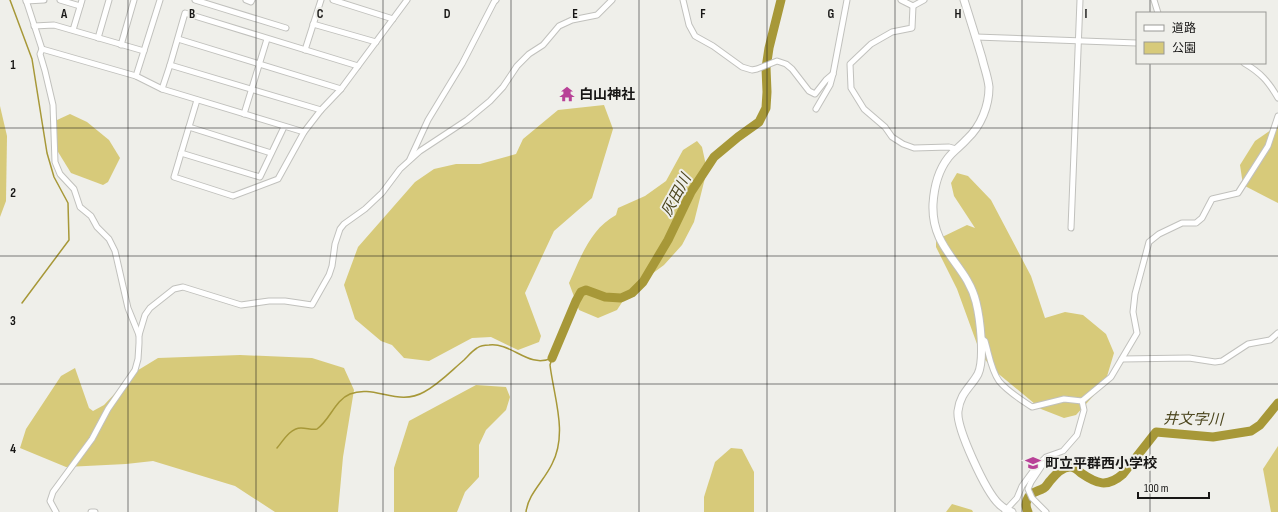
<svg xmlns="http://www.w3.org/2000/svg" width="1278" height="512" viewBox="0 0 1278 512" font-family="'Sofia Sans Condensed','Noto Sans JP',sans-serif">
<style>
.green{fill:#d7ca7a}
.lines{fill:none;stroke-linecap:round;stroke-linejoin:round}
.stream{stroke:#a79838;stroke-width:1.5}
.river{stroke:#a79838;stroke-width:9}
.minor-casing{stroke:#c1c1bd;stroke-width:7}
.secondary-casing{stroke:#c1c1bd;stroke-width:9}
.minor{stroke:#fff;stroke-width:5}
.secondary{stroke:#fff;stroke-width:7}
.grid{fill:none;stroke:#181716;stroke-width:1;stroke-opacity:0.55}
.labels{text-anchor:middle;stroke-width:4;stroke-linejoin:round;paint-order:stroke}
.poi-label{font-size:14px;font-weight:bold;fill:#181716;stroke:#efefea;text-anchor:start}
.water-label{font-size:15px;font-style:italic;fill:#4b451d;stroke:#efefea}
.grid-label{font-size:13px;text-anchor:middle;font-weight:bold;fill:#181716;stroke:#efefea;stroke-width:4;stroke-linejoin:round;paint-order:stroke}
</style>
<rect width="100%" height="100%" fill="#efefea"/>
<g class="green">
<polygon points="604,105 613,129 592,198 554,231 525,293 541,336 539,342 518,350 491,337 472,338 429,361 404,358 392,345 381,341 355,319 344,285 358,247 415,182 434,169 456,164 480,164 516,154 523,139 558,110"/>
<polygon points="0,106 7,136 6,201 0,217"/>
<polygon points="70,114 87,122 109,140 120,158 108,182 103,185 71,173 55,147 57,120"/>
<polygon points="1278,125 1278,203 1243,185 1240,165 1255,141"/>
<path d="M697,141l5,6 5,23 -13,52 -12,23 -18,20 -34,25 -13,20 -19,8 -19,-8 -10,-27c11,-24 21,-54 47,-68l2,-7 27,-12 21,-15 17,-31z"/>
<polygon points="957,173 968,176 991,200 1031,276 1045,318 1065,312 1083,315 1106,334 1114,353 1105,383 1076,415 1064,418 1041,409 995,371 981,355 957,289 936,247 936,240 967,225 975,228 954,196 951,183"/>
<polygon points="240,355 312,358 344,368 354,390 343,457 338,512 275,512 235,486 153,461 126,464 66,467 20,448 26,429 61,376 75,368 89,408 93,411 104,405 135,372 158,358"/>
<polygon points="476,385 506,387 510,397 506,410 486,430 479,445 479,477 465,492 457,512 394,512 394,468 409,421"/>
<polygon points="1278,446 1278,512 1271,512 1263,469"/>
<polygon points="731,448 742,449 754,472 754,512 704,512 704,497 715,462"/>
<polygon points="952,504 972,510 973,512 946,512"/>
</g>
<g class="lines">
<g class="stream">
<polyline points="10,0 32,59 47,153 54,177 68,203 69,240 22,303"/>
<path d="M277,448c6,-7 13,-20 24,-20 6,0 11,2 16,1 13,-9 18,-29 33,-35 24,-10 48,13 74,-2 15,-8 27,-21 40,-32 4,-4 8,-9 13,-12 3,-2 9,-3 12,-3 23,-3 39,24 63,13"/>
<path d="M526,512c2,-18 18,-31 26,-48 16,-31 2,-66 -2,-99l2,-7"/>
</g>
<g class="river">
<polyline points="552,358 576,301 581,292 586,290 605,297 621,298 632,293 643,282 668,240 691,192 714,157 738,137 759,122 766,108 767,92 766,68 769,48 781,0"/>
<path d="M1028,512c-2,-4 -3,-7 -1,-12 3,-8 10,-8 17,-12 3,-2 4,-5 6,-7 4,-5 12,-14 20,-14 4,0 8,3 11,6 16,11 26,15 42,1l33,-42 57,5 38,-6 9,-6 18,-22"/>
</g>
<g class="minor-casing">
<g id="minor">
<polyline points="26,0 42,49 40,54 45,71 53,105 55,162 60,174 74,189 80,207 91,216 97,227 109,239 115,251 128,308 139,335 139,343 138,359 135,370 108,409 92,439 53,492 50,501 56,512"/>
<polyline points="60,0 80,6"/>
<polyline points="195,0 286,28"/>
<polyline points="246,0 251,2 252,0"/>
<polyline points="333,0 393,19"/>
<polyline points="683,0 689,25 695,36 713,46 742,67 752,70 757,69 777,61 786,64 792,69 809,91 815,94 826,80 833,74"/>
<polyline points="901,0 913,6"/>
<polyline points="1154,0 1158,13"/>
<polyline points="26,1 44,0"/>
<polyline points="913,6 912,28 892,32 871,44 850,64 851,88 864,109 885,127 892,137 903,144 914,148 949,147 956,149"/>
<polyline points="913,6 924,0"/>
<polyline points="313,24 376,42"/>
<polyline points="34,26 54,25 144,51"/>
<polyline points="73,30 82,0"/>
<polyline points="976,37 1137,43"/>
<polyline points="98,38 109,0"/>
<polyline points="178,39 341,89"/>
<polyline points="121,45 134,0"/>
<polyline points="42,49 136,76 162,89 304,132"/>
<polyline points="305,50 321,0"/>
<path d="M1244,63c17,10 24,18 34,35"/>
<polyline points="170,65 321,110"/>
<polyline points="136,76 160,0"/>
<polyline points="162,89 170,65 185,13 358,66"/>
<polyline points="197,100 174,177 233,196 278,179 304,132 321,110 341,89 407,0"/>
<polyline points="816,109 830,85 833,74 847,0"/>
<polyline points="244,114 267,39"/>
<polyline points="189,127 271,153"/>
<polyline points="181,153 260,177 284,127"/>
<polyline points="410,159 428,120 462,64 494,2 496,0"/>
<polyline points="1071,228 1080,0"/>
<polyline points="139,335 145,315 150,308 174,289 183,287 241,305 269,301 285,301 312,305 329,275 332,266 335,244 340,229 344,224 365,209 382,193 400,169 420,151 467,120 490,101 503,87 517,66 529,54 543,45 559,26 572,20 597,15 612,0"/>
<path d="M981,338l4,3c4,13 6,29 14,40 9,11 21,18 33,26l32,-8 18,2"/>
<polyline points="1122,359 1189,358 1215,362 1222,361 1248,344 1270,340 1278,333"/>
<polyline points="1082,401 1111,377 1137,333 1133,312 1135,294 1149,242 1159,234 1182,223 1196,223 1202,218 1212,199 1238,193 1268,146 1278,116"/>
<polyline points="1043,464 1031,482 1028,489 1032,498 1046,512"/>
<polyline points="1005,511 1017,498 1022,486 1036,467 1046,457 1063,451 1077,435 1084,410 1082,401"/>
<polyline points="91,512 95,512"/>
</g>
</g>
<g class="secondary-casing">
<path id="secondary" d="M964,0c6,19 12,38 18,58 2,9 6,19 7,29 0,19 -8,39 -22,52 -6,7 -14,12 -19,19 -10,13 -14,30 -15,46 -2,46 34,60 43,98 4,16 9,57 2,72 -7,13 -18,19 -20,37 -2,17 28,81 41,93 4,4 8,6 13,8"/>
</g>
<use href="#minor" class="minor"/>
<use href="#secondary" class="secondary"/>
</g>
<path class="grid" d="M128,0v512M256,0v512M383,0v512M511,0v512M639,0v512M767,0v512M895,0v512M1022,0v512M1150,0v13M1150,63v449M0,128h1278M0,256h1278M0,384h1278"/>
<defs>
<g id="temple-bare" transform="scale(1.2)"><path d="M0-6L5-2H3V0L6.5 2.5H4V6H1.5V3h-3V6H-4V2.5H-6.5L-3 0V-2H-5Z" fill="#b84197" stroke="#efefea" stroke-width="2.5" paint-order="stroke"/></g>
<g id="school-bare" transform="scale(1.2)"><path d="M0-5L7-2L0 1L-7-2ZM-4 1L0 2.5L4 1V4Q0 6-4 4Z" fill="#b84197" stroke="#efefea" stroke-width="2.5" paint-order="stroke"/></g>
</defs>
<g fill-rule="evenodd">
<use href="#temple-bare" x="567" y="94"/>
<use href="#school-bare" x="1033" y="463"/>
</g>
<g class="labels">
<g class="poi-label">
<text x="579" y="99">白山神社</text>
<text x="1045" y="468">町立平群西小学校</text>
</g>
<g class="water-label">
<text transform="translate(676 195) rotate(-62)" y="5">灰田川</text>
<text transform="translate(1193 419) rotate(1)" y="5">井文字川</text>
</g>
</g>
<g class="grid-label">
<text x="64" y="18">A</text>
<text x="192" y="18">B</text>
<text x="320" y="18">C</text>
<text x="447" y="18">D</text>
<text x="575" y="18">E</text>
<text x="703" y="18">F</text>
<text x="831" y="18">G</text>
<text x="958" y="18">H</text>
<text x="1086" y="18">I</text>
<text x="13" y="69">1</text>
<text x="13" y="197">2</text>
<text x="13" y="325">3</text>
<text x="13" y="453">4</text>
</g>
<rect x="1136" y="12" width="130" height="52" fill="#efefea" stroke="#999995"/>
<rect x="1144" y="25" width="20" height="6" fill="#ffffff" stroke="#999995"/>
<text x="1172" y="32" font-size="12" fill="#181716">道路</text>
<rect x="1144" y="42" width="20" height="12" fill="#d7ca7a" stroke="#999995"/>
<text x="1172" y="52" font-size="12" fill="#181716">公園</text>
<path d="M1138 492v6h71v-6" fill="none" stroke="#181716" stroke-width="2"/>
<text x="1144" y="492" font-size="12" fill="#181716" stroke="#efefea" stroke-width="3" paint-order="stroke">100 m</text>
</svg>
